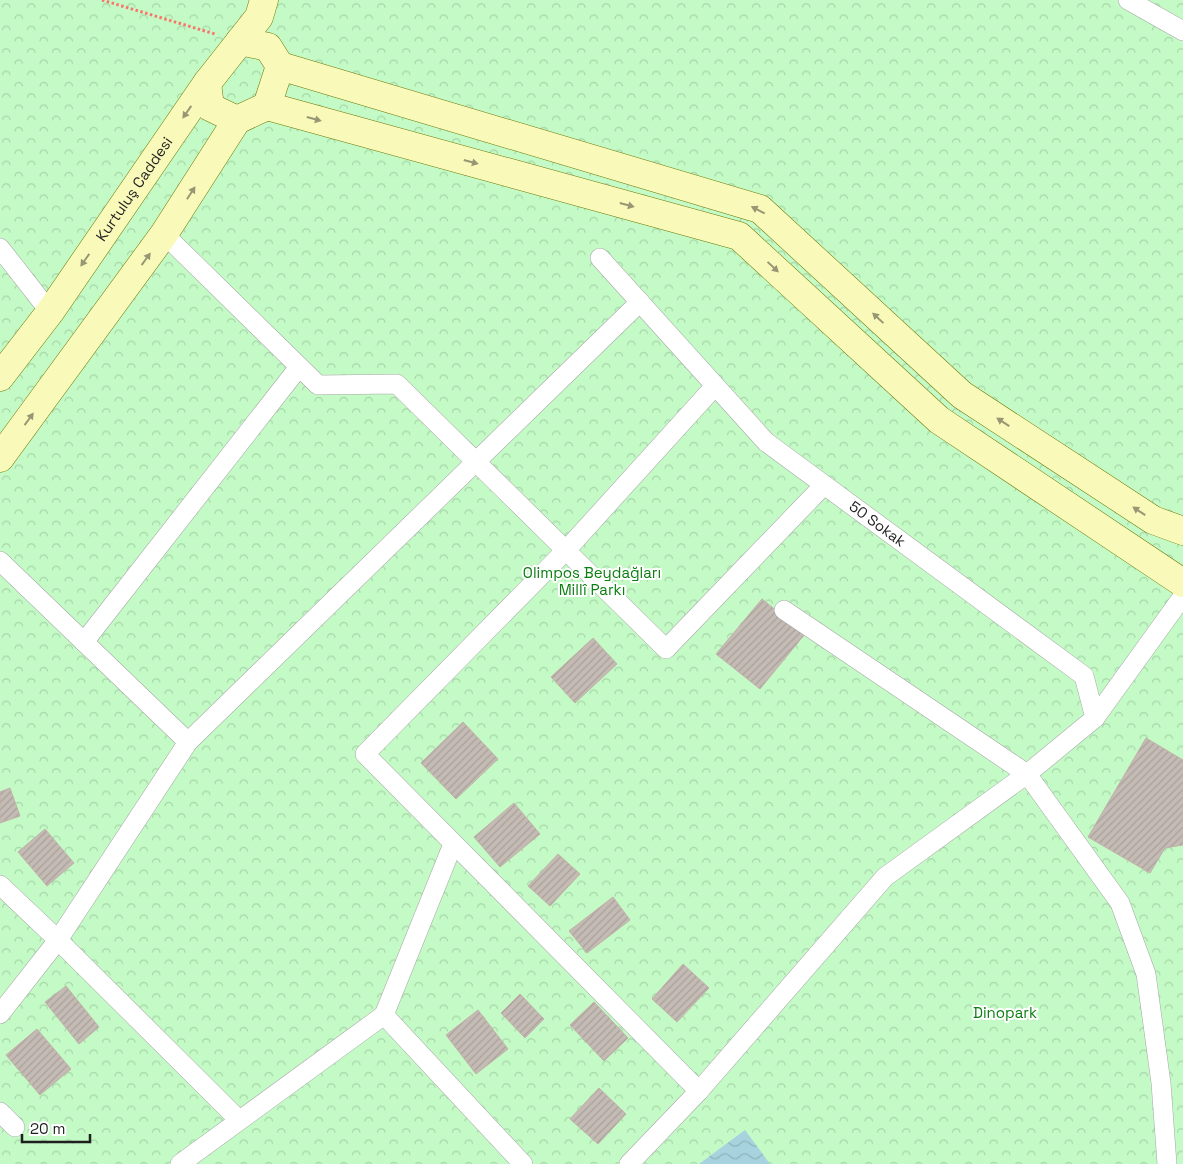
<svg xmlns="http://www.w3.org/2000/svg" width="1183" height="1164" viewBox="0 0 1183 1164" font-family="'Space Grotesk',sans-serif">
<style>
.park{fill:url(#park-crowns)}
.water{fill:url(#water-waves)}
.building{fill:url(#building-hatch);stroke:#c2b2a8}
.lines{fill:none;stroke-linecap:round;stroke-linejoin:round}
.street-casing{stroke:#a6a6a6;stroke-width:20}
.secondary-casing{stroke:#6f7805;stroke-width:29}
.path{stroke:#fa766c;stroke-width:3;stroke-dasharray:2.5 2.5;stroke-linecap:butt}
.street{stroke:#fff;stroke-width:19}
.secondary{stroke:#f9faba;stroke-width:28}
.oneway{fill:#979774}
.labels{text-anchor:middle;stroke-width:4;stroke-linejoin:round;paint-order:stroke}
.street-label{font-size:15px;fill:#1f1f1f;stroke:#fff}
.park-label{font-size:15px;fill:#0b7f11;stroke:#fff}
</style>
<defs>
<pattern id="park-crowns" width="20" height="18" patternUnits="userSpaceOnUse" patternTransform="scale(1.25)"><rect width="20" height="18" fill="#c3fac5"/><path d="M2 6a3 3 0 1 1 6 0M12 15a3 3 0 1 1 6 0" fill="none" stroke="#a7d6a9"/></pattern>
<pattern id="water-waves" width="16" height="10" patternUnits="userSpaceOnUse" patternTransform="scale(1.25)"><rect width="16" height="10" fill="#a6d3dd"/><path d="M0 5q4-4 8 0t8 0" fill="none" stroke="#8eb5bd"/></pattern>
<pattern id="building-hatch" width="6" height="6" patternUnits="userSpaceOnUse" patternTransform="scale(1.25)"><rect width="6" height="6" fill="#c5bbb5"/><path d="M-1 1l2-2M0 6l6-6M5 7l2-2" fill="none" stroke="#a9a09b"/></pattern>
</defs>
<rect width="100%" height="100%" fill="#f0ece5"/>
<rect class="park" x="0" y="0" width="1183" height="1164"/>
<polygon class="water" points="745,1130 770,1164 699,1164"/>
<g class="building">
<polygon points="762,599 805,634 760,689 716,654"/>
<polygon points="593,638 617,664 575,703 551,677"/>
<polygon points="463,722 498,759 456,799 421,763"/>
<polygon points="1146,738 1183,760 1183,845 1165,848 1150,873 1088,837"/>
<polygon points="10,788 20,816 0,823 0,792"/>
<polygon points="514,803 540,834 500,867 474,837"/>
<polygon points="45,829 74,863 47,886 18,852"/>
<polygon points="558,854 580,874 550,906 528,886"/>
<polygon points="613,897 630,920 587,953 569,931"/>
<polygon points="683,964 709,988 677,1022 652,999"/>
<polygon points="66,986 99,1027 79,1044 45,1002"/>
<polygon points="520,994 544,1019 525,1038 501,1013"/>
<polygon points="594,1002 628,1038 604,1061 570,1025"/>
<polygon points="478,1010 508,1049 476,1074 446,1035"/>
<polygon points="37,1029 71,1069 40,1095 6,1055"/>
<polygon points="599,1088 626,1114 598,1144 570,1119"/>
</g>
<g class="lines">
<g class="street-casing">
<g id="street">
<polyline points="1128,0 1183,31"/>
<polyline points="164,234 318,385 397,384 666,649 824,485"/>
<polyline points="0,248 50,312"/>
<path id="s1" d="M600,258l166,184 318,234 11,42 -68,56 -142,103 -186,214 -70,73"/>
<polyline points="0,561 188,742 58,940 0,885"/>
<polyline points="784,610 1027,774 1120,903 1146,974 1161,1083 1167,1164"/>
<polyline points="84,642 299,367"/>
<polyline points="1095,718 1183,596"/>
<polyline points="188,742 640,302"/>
<polyline points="453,844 384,1015 523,1164"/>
<polyline points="0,1014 58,940 239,1120"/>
<polyline points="699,1091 365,754 569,547 715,386"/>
<polyline points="0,1112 15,1127"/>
<polyline points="180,1164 384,1015"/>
</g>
</g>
<g class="secondary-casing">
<g id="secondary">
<polyline points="280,66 760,209 962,395 1153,520 1183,531"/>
<polyline points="207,83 210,107 237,120 267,106 280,66 268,47 240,41"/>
<polyline points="267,106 739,236 939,420 1183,583"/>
<path id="s2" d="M0,377l50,-65 157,-229 52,-66 5,-17"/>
<polyline points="0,458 164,234 237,120"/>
</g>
</g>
<polyline class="path" points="102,0 215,34"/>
<use href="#street" class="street"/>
<use href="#secondary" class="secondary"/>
</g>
<defs><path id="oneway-solid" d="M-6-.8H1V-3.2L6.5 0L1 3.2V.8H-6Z" transform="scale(1.25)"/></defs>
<g class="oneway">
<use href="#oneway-solid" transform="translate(187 112) rotate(125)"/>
<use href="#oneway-solid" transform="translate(314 119) rotate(15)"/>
<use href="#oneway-solid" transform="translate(471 162) rotate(15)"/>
<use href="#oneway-solid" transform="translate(191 193) rotate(-57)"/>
<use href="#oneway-solid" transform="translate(627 205) rotate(15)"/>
<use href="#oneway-solid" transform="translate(758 210) rotate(-153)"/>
<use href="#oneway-solid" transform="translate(146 259) rotate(-54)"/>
<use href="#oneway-solid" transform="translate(85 260) rotate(125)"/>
<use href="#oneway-solid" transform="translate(773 267) rotate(43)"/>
<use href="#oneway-solid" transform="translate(878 318) rotate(-137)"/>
<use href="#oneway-solid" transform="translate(29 419) rotate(-54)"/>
<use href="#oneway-solid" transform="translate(1003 422) rotate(-147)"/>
<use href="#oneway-solid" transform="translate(1139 511) rotate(-147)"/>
</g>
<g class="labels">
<g class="street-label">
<text dy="5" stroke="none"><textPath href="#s2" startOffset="231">Kurtuluş Caddesi</textPath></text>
<text dy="5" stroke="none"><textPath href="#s1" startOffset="386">50 Sokak</textPath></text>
</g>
<g class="park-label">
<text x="592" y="578">Olimpos Beydağları<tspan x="592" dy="17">Millî Parkı</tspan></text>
<text x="1005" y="1018">Dinopark</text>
</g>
</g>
<path d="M22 1134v8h68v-8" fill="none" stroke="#1f1f1f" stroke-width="2.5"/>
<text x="30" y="1134" font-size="15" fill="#1f1f1f" stroke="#ffffff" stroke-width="4" paint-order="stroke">20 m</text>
</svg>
